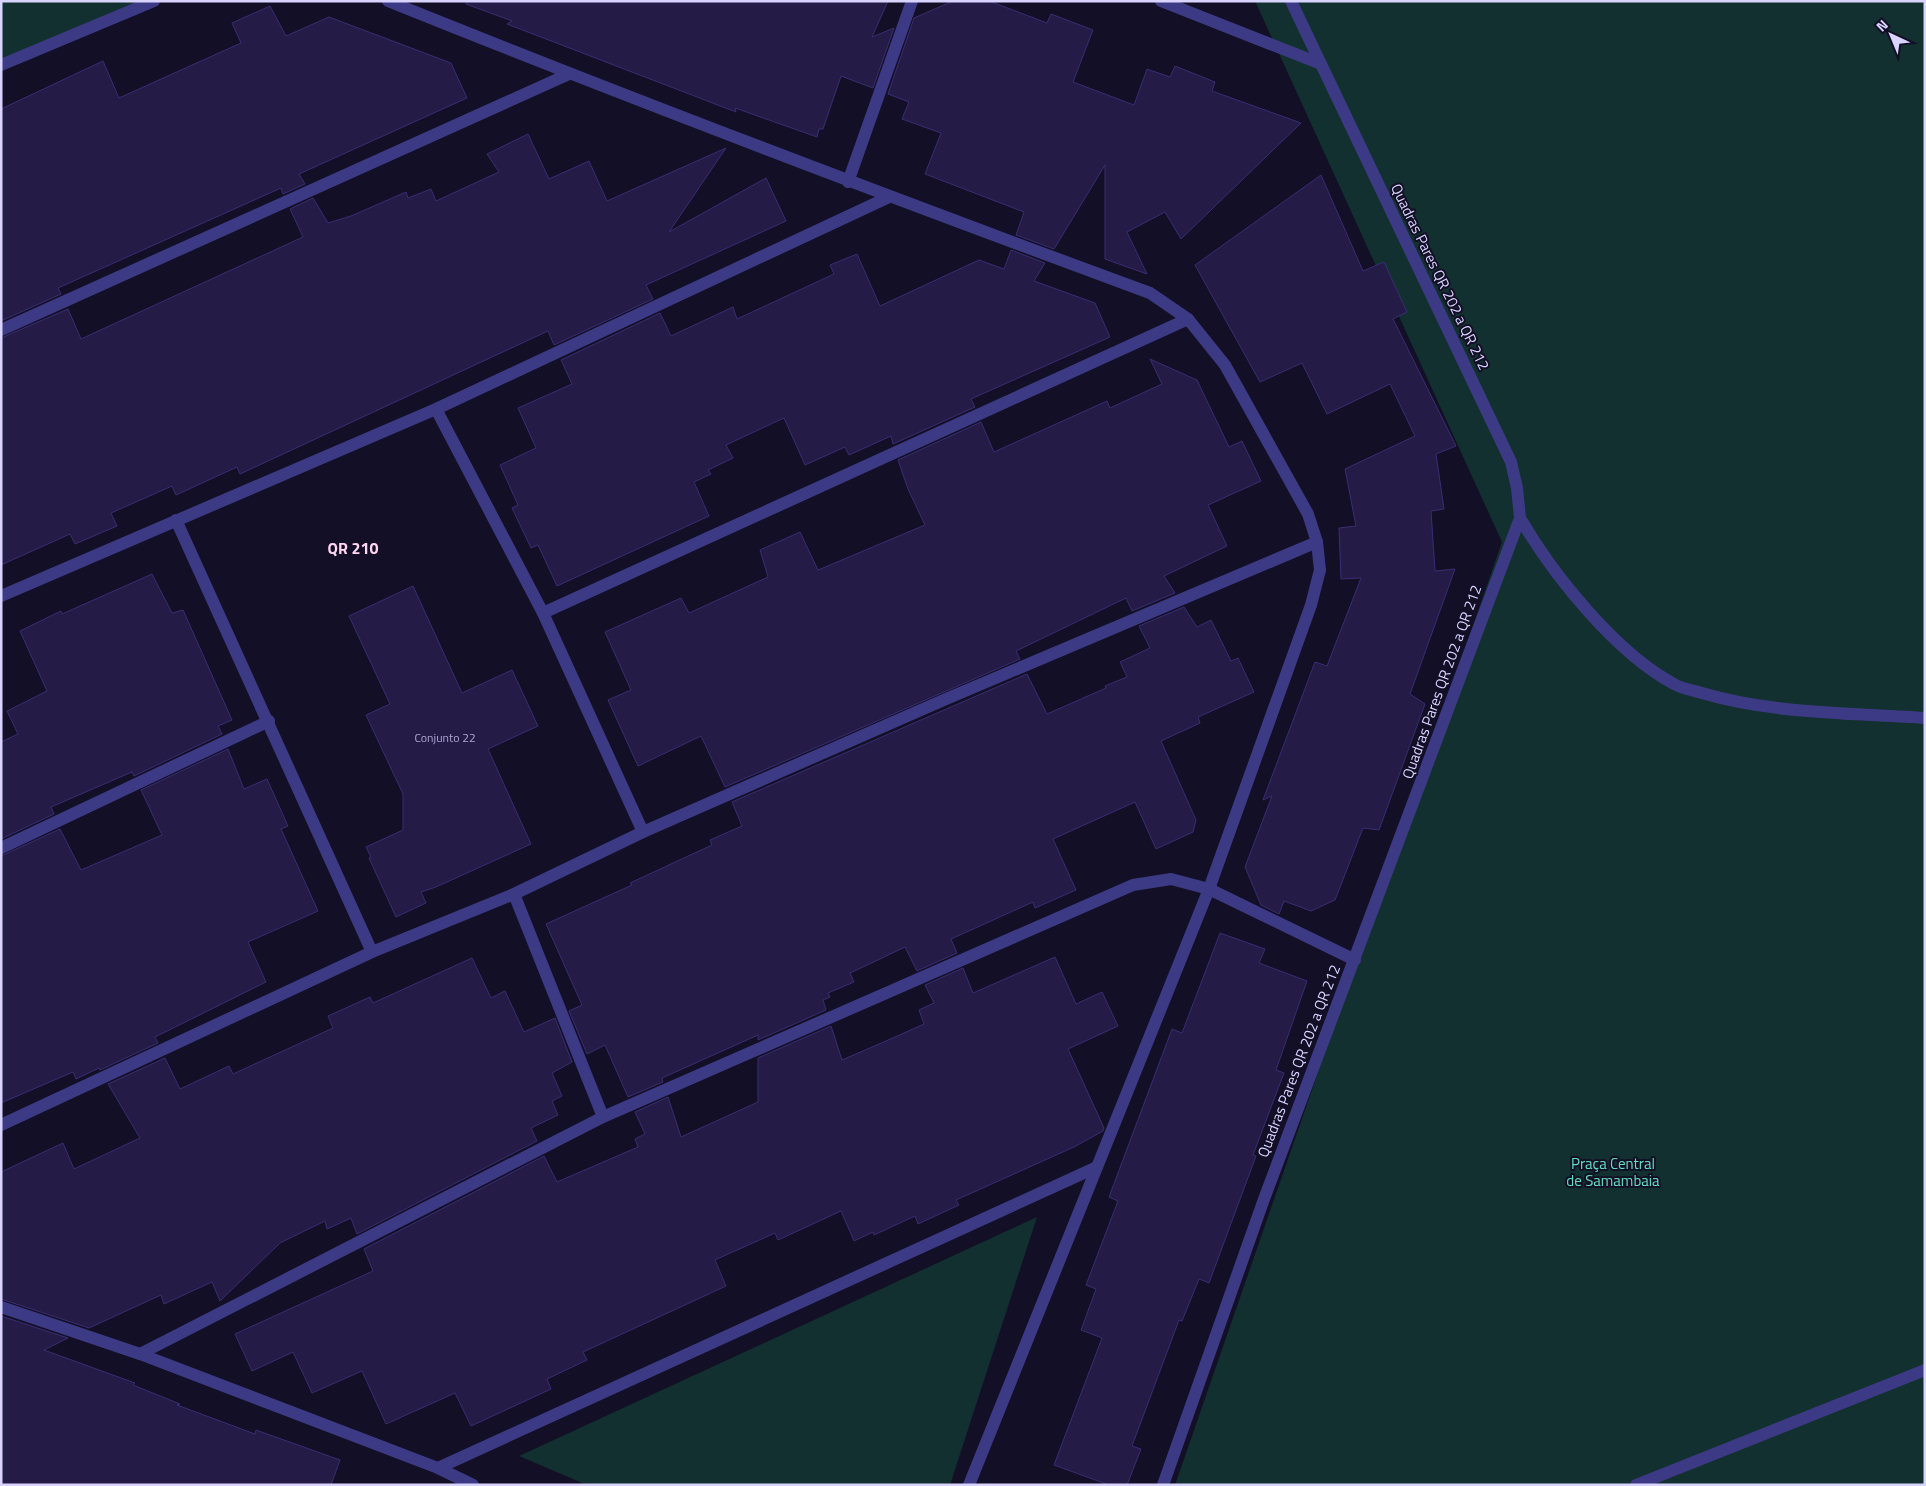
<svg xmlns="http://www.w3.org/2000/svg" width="1926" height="1486" viewBox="0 0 1926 1486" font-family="'Titillium Web',sans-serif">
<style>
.green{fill:#12302f}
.building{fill:#241b47;stroke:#3b2d73}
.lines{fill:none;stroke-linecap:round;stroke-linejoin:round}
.minor{stroke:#3d3a85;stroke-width:12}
.labels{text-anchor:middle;stroke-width:4;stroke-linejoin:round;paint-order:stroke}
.number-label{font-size:12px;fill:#aca6d1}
.street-label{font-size:15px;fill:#d9d4ff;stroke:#130f26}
.park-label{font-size:15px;fill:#5fe0c0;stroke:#130f26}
.neighbourhood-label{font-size:16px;font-weight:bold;fill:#ffd6f0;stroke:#130f26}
</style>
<rect width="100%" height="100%" fill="#130f26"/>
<g class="green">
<polygon points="1,1 144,1 1,62"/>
<polygon points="1255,1 1925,1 1925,1485 1175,1485 1502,542"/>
<polygon points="1037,1217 950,1485 587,1485 519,1456"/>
</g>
<g class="building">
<polygon points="467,1 888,1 872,37 894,28 873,88 841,76 823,129 819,129 817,137 735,108 736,112 507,24 512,21 466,4"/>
<polygon points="953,1 989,1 1047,23 1051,14 1093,30 1073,82 1134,105 1147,69 1170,77 1175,66 1215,82 1212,91 1301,123 1181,239 1165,212 1127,232 1147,274 1105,259 1105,165 1054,249 1016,235 1024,212 925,174 941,133 902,119 909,102 888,94 914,18"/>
<polygon points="270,6 286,36 329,17 451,63 467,98 299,174 305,184 283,194 281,188 58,288 61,294 1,321 1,109 103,61 119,98 241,43 232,23"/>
<polygon points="528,134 549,179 589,161 607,201 726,148 669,232 766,178 786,221 646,285 653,299 554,345 548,331 240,474 237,467 176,495 172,486 111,513 117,526 75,544 70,534 1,565 1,338 68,309 81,339 303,237 290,209 313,198 328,223 351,216 406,192 408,198 431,189 436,201 499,172 487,154"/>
<polygon points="1321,175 1363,271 1384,262 1407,312 1393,319 1456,446 1436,454 1444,509 1431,511 1435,571 1455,569 1410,694 1425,704 1379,830 1363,828 1335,900 1311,911 1284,901 1279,914 1261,905 1245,867 1272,796 1263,800 1315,662 1327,666 1361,578 1341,579 1339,528 1356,526 1345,469 1415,436 1390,384 1327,414 1302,363 1260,382 1195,265"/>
<polygon points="1011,250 1045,263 1034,281 1095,303 1110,337 971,399 975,407 893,444 891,436 849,455 845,447 805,465 784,418 726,445 733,458 708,470 711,474 694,482 709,516 557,586 538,545 531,548 512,508 518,505 500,465 536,448 518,408 572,384 561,360 660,313 671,336 733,307 737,319 834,274 830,265 857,254 880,306 979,260 1004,269"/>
<polygon points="1150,359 1197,380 1229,447 1242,441 1261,481 1208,505 1227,546 1164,576 1175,593 1132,611 1126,598 1016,651 1020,659 725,787 701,736 638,766 608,700 631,690 605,632 681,598 689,613 768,577 760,550 800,532 818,570 925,525 908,489 898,460 981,422 994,452 1107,401 1110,408 1162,384"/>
<polygon points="152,574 172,613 183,610 232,720 218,726 222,734 134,776 132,772 51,807 54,814 1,839 1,742 18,734 7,711 47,691 20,631 61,611 62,614"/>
<polygon points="413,586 462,693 512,670 538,726 488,749 531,844 436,887 421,892 426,903 396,917 369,858 371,857 366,847 403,830 403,794 366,715 390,704 349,616"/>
<polygon points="1184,607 1197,627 1211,620 1231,661 1238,658 1254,692 1198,717 1200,723 1161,741 1196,820 1193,832 1156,849 1135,802 1053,839 1076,890 1035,908 1033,902 951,939 957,953 917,971 905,947 880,959 850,973 854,982 828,993 830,997 823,1000 826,1010 758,1040 758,1035 662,1078 663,1082 628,1097 605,1045 587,1054 569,1011 582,1005 546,924 632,885 630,883 712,845 710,840 742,826 732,802 1027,674 1047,714 1106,688 1105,686 1127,677 1120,662 1150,648 1139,626"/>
<polygon points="228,749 244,789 267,779 288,826 281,829 318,911 248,942 266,982 155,1037 158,1043 100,1070 99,1068 76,1079 73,1072 1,1103 1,856 60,829 81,870 162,835 141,790"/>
<polygon points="1220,933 1265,949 1259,963 1307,981 1276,1070 1284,1073 1253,1155 1256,1156 1209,1283 1199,1279 1182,1321 1179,1320 1132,1446 1141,1449 1127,1485 1109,1485 1054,1465 1102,1338 1081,1330 1096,1289 1086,1285 1118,1201 1109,1197 1172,1029 1182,1033"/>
<polygon points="1055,957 1076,1004 1102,992 1118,1026 1068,1049 1104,1128 1103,1131 1074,1147 956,1200 959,1205 918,1224 915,1216 874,1235 873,1232 854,1241 841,1211 778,1240 775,1233 715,1260 726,1286 583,1352 587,1360 547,1379 551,1389 471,1426 455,1393 386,1424 362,1371 312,1393 293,1352 252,1371 235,1334 373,1271 364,1249 544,1156 557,1182 638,1147 635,1139 645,1134 635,1112 668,1097 681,1137 758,1102 758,1058 831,1026 842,1060 886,1041 924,1024 919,1010 934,1003 925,985 963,968 973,993"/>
<polygon points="472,958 491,998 505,991 524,1032 555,1018 572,1062 552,1073 562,1096 552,1101 558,1115 531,1128 537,1141 357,1234 351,1218 327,1229 325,1221 280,1243 220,1301 212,1282 164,1304 161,1295 89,1328 1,1299 1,1172 63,1143 74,1169 140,1138 108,1084 165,1058 180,1089 229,1066 233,1074 333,1028 328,1016 370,997 373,1003"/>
<polygon points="1,1316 68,1338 44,1350 135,1383 133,1385 180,1404 177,1405 255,1434 256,1430 340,1460 331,1485 1,1485"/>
</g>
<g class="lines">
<g class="minor">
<path d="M388,1c253,102 507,198 762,292l38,26 37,46 83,149 9,28 3,28 -9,35 -102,284 -240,596"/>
<polyline points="1161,1 1321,64 1511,462 1517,488 1520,518 1264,1199 1163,1485"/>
<polyline points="1291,1 1321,64"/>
<polyline points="1,65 154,1"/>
<polyline points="848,182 912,1"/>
<polyline points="1,330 569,74"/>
<polyline points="436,409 543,613 643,832"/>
<path d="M1520,518c33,57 96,135 154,166 8,5 19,6 28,9 71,21 149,20 223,25"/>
<polyline points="176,520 372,952"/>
<polyline points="1,596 436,409 889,197"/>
<polyline points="543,613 1188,319"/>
<polyline points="1,848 269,721"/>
<polyline points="514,894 603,1117"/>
<polyline points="1,1125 372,952 514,894 643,832 946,699 1317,542"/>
<polyline points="1,1307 140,1354 438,1468 473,1485"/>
<polyline points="140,1354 603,1117 1133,885 1171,879 1209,889 1355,960"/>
<polyline points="438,1468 1097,1167"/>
<polyline points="1636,1485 1925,1370"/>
</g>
</g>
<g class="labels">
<g class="number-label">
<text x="445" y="742">Conjunto 22</text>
</g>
<g class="street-label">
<text transform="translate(1440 277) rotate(64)" y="5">Quadras Pares QR 202 a QR 212</text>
<text transform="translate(1442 682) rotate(-70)" y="5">Quadras Pares QR 202 a QR 212</text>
<text transform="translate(1299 1061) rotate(-69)" y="5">Quadras Pares QR 202 a QR 212</text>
</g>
<g class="park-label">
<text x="1613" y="1169">Praça Central<tspan x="1613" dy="17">de Samambaia</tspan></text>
</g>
<g class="neighbourhood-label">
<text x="353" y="554">QR 210</text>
</g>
</g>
<rect width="1926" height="1486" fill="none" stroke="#d9d4ff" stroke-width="5"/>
<g transform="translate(1891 35) rotate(316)" stroke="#130f26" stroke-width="4" paint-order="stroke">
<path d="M0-4L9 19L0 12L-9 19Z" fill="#d9d4ff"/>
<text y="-8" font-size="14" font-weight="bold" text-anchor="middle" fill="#d9d4ff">N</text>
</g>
</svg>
